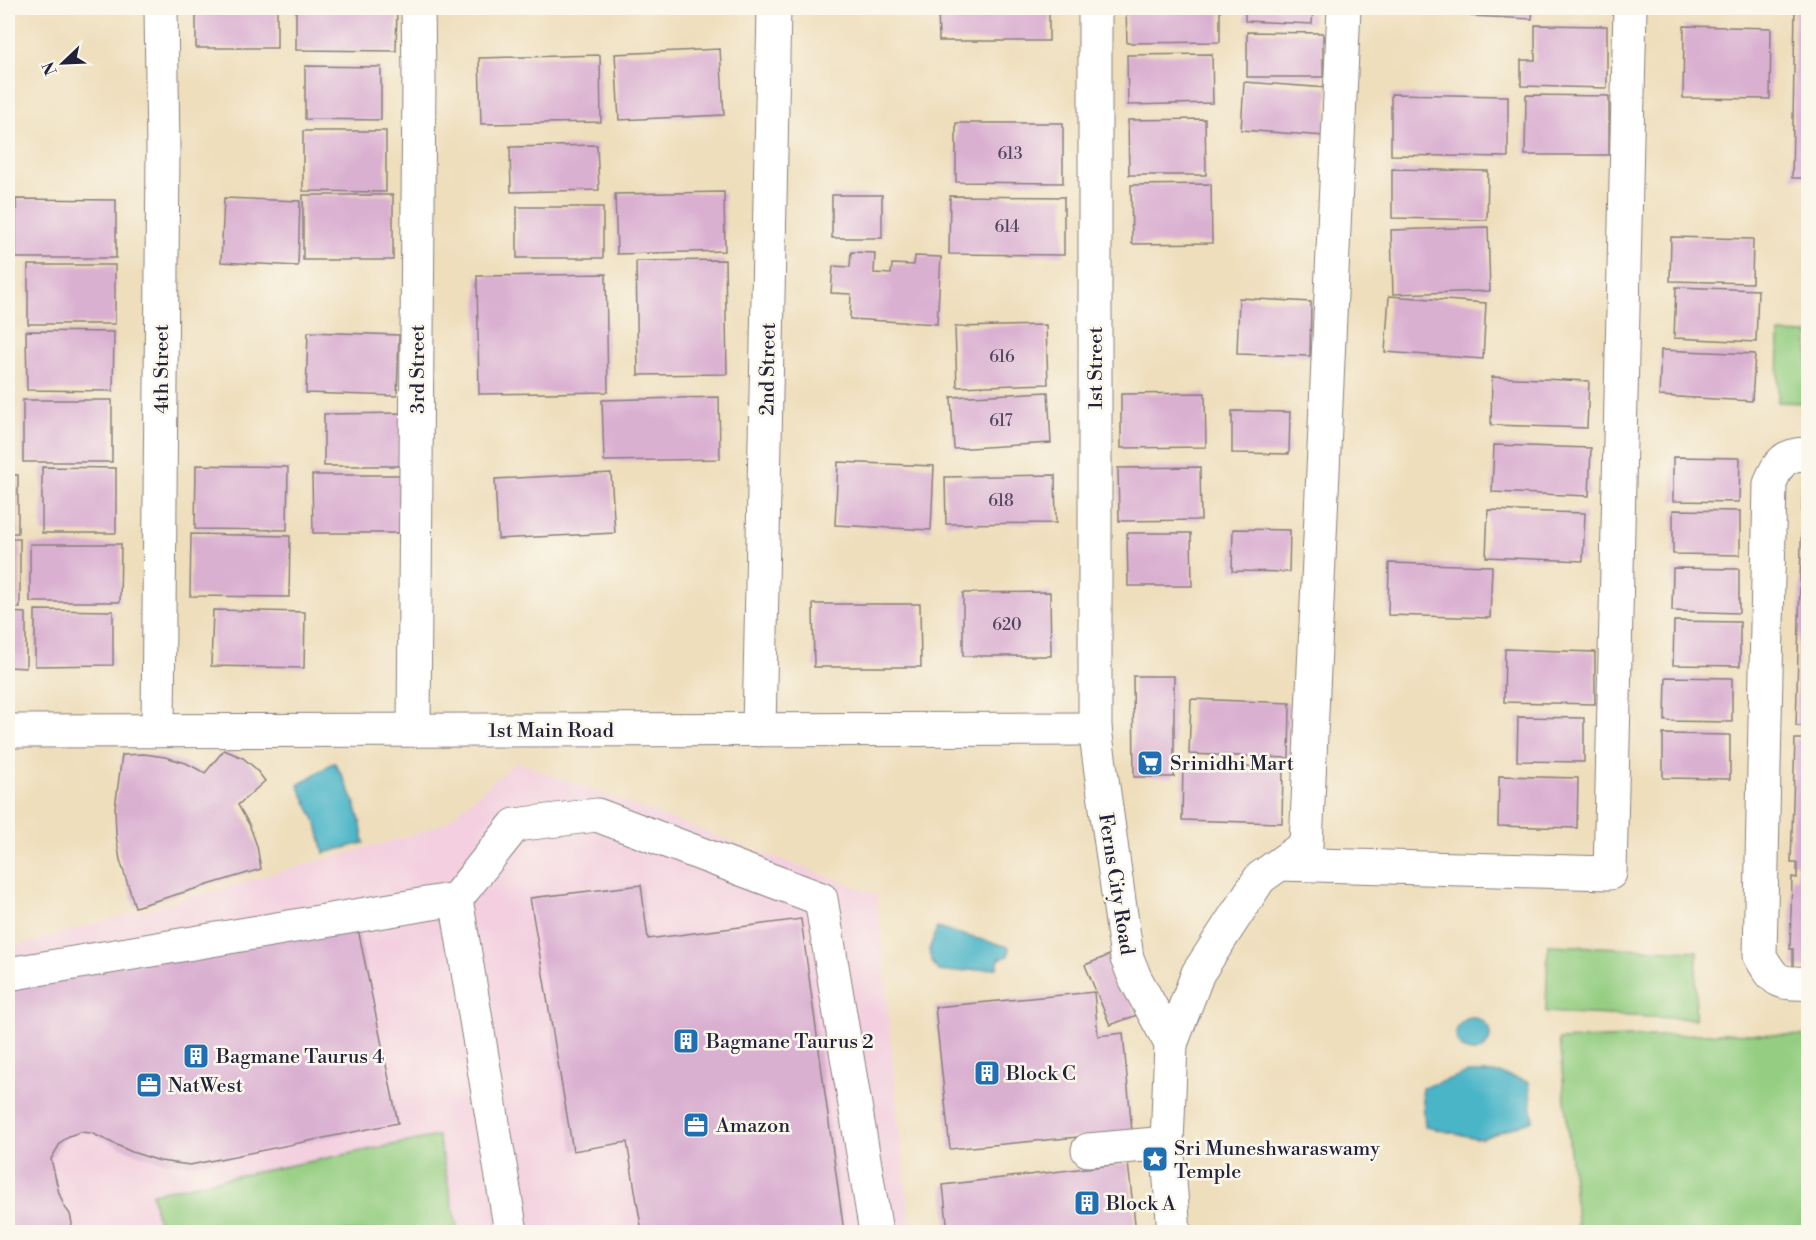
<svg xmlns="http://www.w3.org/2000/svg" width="1816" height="1240" viewBox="0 0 1816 1240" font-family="'Libre Bodoni',serif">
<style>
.built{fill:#f3cfdf}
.green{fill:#95ce82;stroke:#5c785e;stroke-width:1.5}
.water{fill:#4bb5c8;stroke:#366c82;stroke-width:1.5}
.building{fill:#dab0d1}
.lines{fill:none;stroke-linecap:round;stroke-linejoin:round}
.minor-casing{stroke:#88807c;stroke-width:35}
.minor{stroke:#fff;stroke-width:33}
.labels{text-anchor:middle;stroke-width:5;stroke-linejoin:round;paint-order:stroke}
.number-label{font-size:16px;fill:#504660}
.street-label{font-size:20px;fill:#22223b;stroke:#fbf7ec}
.poi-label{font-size:20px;fill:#22223b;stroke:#fbf7ec;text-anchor:start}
</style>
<rect width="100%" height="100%" fill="#fbf7ec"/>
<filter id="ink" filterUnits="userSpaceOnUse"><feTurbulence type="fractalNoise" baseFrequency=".0167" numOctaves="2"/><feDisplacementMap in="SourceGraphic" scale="12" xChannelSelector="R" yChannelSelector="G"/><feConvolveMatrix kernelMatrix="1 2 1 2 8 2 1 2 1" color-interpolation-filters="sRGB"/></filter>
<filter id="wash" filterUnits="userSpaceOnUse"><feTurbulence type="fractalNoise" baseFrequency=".008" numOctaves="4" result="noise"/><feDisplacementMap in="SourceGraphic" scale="24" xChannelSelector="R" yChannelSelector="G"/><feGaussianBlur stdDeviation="1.35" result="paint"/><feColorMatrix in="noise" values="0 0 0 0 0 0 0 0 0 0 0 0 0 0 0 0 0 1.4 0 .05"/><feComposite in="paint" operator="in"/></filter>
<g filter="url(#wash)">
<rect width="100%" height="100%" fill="#eedebc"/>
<polygon class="built" points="516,762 877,895 902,1158 912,1232 8,1232 8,946 12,947 416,834 445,823"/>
<g class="green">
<polygon points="1779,333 1808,334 1808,403 1778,402"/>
<polygon points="1548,945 1697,951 1695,1019 1546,1012"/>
<polygon points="1723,1033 1808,1036 1808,1232 1578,1232 1559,1040"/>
<polygon points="438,1136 458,1232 160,1232 152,1193"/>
</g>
<g class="water">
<path d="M334,762c16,26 26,50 30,81l-40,10 -7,-29 -19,-39z"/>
<polygon points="937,928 1009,947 1008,956 999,959 997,968 948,972 939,971 932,962 929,950"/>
<circle cx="1473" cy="1035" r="17"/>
<polygon points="1468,1073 1499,1073 1529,1082 1533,1120 1481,1139 1425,1127 1422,1088"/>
</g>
<g id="blocks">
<g class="building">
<rect x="196" y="8" width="81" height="40"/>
<polygon points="296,8 397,8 396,51 296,50"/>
<polygon points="938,8 1049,8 1049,41 939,41"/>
<polygon points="1126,8 1220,8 1220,42 1127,43"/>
<polygon points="1245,8 1313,8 1312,24 1245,21"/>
<polygon points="1471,8 1533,8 1532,19 1471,16"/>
<polygon points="1795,8 1808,8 1808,178 1792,178"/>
<polygon points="1535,25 1607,26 1607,88 1521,86 1521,60 1535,60"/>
<polygon points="1684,26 1771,28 1770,99 1683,98"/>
<polygon points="1247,32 1323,33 1323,77 1247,77"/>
<polygon points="720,49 724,115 619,120 615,54"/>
<polygon points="1212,54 1213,103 1128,105 1127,55"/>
<polygon points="600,55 601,122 481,124 479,58"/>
<polygon points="305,66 381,67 381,120 305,119"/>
<polygon points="1244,82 1328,88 1325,136 1241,130"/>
<polygon points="1391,94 1508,96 1508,157 1391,155"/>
<polygon points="1526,95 1609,96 1609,155 1525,155"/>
<polygon points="1205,119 1206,175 1129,175 1128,120"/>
<polygon points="956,123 1063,123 1063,183 956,182"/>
<polygon points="303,131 386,131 386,192 303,191"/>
<polygon points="597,145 599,190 511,192 510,147"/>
<polygon points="1392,169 1488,171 1487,220 1392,218"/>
<polygon points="1211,184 1212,243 1132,244 1131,185"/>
<polygon points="724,192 725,251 617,254 615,194"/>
<rect x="303" y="195" width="90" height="65"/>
<rect x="832" y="195" width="50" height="43"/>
<polygon points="950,196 1064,197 1064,255 949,254"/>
<polygon points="224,198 300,201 298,266 221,262"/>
<polygon points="16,199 116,200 116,258 16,258"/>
<rect x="517" y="207" width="86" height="51"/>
<polygon points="1488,227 1490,291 1393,294 1391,230"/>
<polygon points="1671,237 1753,239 1752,283 1670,281"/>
<polygon points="851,252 875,253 874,273 891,274 892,264 914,265 915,256 941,257 937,324 850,319 851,294 831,293 833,266 850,267"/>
<polygon points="725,260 727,374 638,375 636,261"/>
<rect x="28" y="265" width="87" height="59"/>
<polygon points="606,274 608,392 479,394 477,276"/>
<polygon points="1676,287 1758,290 1756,342 1674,338"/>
<polygon points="1389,296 1486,303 1483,359 1385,352"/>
<polygon points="1239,298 1311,302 1310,356 1237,354"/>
<polygon points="1046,325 1048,384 957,387 955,327"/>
<polygon points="26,331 114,332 113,391 27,390"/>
<polygon points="308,332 399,335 397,396 306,393"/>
<polygon points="1661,350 1755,354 1752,401 1659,396"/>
<polygon points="1492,377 1589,381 1587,428 1491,425"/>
<polygon points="1048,392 1051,443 954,449 951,397"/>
<polygon points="1205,393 1206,447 1121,448 1121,394"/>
<polygon points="719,397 720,459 604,461 602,400"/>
<rect x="23" y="400" width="89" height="62"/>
<polygon points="1232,411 1290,412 1289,454 1232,453"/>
<polygon points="408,413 408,466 324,466 324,414"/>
<polygon points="1494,445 1591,448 1589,496 1492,492"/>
<polygon points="1673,457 1740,458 1739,502 1673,501"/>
<polygon points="838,462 934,466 931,530 835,525"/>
<polygon points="196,465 288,467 287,530 195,529"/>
<polygon points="42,467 116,468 116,533 42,533"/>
<polygon points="1200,467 1201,520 1119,521 1118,468"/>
<polygon points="611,473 615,533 498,539 495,479"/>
<rect x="8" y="475" width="10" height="58"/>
<polygon points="312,475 410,475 411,533 313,533"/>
<polygon points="1055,475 1056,523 946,524 945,477"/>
<polygon points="1803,475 1808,476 1808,726 1796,726"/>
<polygon points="1488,510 1585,513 1583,561 1486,557"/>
<polygon points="1673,510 1740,511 1740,555 1673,554"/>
<polygon points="1233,529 1290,530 1289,572 1232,571"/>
<polygon points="1127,533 1191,533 1192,586 1128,586"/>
<polygon points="191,534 290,536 289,597 190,596"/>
<rect x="8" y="539" width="12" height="69"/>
<polygon points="30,544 121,544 120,602 30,602"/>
<polygon points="1389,563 1492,566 1490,618 1388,615"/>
<polygon points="1673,568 1739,569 1739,613 1672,611"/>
<polygon points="1050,592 1051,656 963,656 963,593"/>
<polygon points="813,604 920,604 921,667 814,667"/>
<polygon points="35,610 113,611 113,665 35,666"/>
<polygon points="213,610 305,612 304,668 211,666"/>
<polygon points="8,612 26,613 26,668 8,667"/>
<polygon points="1674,621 1740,622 1740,666 1673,665"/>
<polygon points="1505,649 1595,652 1595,704 1504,702"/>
<polygon points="1133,676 1174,676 1174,777 1134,777"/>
<polygon points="1666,677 1732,678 1732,722 1665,721"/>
<polygon points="1191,699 1290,703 1289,758 1189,754"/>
<polygon points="1518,717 1584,718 1584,762 1517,761"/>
<polygon points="1663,734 1730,735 1730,779 1663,778"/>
<polygon points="1795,739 1808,739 1808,968 1793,967 1793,949 1790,949 1792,877 1797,878 1797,863 1791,863"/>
<polygon points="224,750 243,758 255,768 265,781 238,805 249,824 257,846 261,869 135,907 120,860 116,835 115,808 122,755 144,754 165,757 186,763 205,773"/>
<polygon points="1183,765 1283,768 1282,823 1182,820"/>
<polygon points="1499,776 1578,778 1577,828 1498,826"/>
<polygon points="641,885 648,939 801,919 844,1232 642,1232 627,1142 573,1151 530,898"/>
<polygon points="356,919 398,1123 190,1165 160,1161 132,1152 91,1133 80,1132 69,1136 61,1142 51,1159 59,1193 64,1206 70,1214 72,1223 71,1232 8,1232 8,988"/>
<polygon points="1112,954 1137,1015 1110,1025 1085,965"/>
<polygon points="1094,992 1098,1036 1123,1033 1132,1132 950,1149 935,1007"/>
<polygon points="1128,1163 1136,1232 948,1232 943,1185"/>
</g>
</g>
</g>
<g filter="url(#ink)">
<use href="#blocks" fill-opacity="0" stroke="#88807c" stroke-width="1.5"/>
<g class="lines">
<g class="minor-casing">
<g id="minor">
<polyline points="1095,8 1095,729 1127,958 1135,978 1171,1044 1167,1143 1174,1232"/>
<path d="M1808,454c-22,-1 -31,9 -38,30l-10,472c15,26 18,28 48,27"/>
<polyline points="158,730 163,151 161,8"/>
<polyline points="414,730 419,76 418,8"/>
<polyline points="759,730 774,8"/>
<polyline points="8,731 1095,729"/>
<polyline points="1280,864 1610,873 1630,8"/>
<polyline points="8,974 456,899"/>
<polyline points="1171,1044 1198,973 1260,878 1306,845 1344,8"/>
<polyline points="1088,1150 1167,1143"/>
<polyline points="511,1232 456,899 515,825 597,815 821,899 876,1232"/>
</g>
</g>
<use href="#minor" class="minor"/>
</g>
</g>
<defs>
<g id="supermarket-square" transform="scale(1.35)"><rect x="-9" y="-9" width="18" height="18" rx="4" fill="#1f6fb2" stroke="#fbf7ec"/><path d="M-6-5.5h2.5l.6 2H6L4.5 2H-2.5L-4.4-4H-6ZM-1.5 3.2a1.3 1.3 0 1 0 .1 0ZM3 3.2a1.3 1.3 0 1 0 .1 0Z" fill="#fff"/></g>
<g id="building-square" transform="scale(1.35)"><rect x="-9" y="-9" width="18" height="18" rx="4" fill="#1f6fb2" stroke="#fbf7ec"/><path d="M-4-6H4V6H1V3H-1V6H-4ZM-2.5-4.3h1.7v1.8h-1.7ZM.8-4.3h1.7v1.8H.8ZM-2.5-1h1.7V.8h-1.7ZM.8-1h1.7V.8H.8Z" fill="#fff"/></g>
<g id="office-square" transform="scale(1.35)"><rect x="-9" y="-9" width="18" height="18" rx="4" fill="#1f6fb2" stroke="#fbf7ec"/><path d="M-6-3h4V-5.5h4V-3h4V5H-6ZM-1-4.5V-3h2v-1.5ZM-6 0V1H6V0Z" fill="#fff"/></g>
<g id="sight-square" transform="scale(1.35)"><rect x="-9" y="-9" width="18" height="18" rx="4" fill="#1f6fb2" stroke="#fbf7ec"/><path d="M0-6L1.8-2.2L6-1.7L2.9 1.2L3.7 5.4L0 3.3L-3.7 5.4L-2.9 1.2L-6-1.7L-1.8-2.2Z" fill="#fff"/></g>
</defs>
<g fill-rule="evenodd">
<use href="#supermarket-square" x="1150" y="763"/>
<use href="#building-square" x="686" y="1041"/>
<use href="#building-square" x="196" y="1056"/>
<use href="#building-square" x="987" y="1073"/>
<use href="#office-square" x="149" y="1085"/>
<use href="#office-square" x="696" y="1125"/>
<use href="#sight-square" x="1155" y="1159"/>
<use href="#building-square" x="1087" y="1203"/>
</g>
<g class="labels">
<g class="number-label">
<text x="1010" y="159">613</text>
<text x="1007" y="232">614</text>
<text x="1002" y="362">616</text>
<text x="1001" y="426">617</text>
<text x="1001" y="506">618</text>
<text x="1007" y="630">620</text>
</g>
<g class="street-label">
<text transform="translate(1095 368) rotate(-90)" y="7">1st Street</text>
<text transform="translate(161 369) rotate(-90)" y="7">4th Street</text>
<text transform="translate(417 369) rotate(-90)" y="7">3rd Street</text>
<text transform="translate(767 369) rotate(-89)" y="7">2nd Street</text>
<text x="551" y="737">1st Main Road</text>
<text transform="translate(1117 884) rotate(81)" y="7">Ferns City Road</text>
</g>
<g class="poi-label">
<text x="1170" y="770">Srinidhi Mart</text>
<text x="706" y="1048">Bagmane Taurus 2</text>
<text x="216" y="1063">Bagmane Taurus 4</text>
<text x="1006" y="1080">Block C</text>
<text x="168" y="1092">NatWest</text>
<text x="716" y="1132">Amazon</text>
<text x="1174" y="1155">Sri Muneshwaraswamy<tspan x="1174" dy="23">Temple</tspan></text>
<text x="1106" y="1210">Block A</text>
</g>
</g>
<rect width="1816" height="1240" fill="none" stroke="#fbf7ec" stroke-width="30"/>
<g transform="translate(63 63) rotate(247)" stroke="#fbf7ec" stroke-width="4.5" paint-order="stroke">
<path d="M0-4.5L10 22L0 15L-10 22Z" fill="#22223b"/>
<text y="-9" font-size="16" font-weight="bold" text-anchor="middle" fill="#22223b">N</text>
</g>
</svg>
